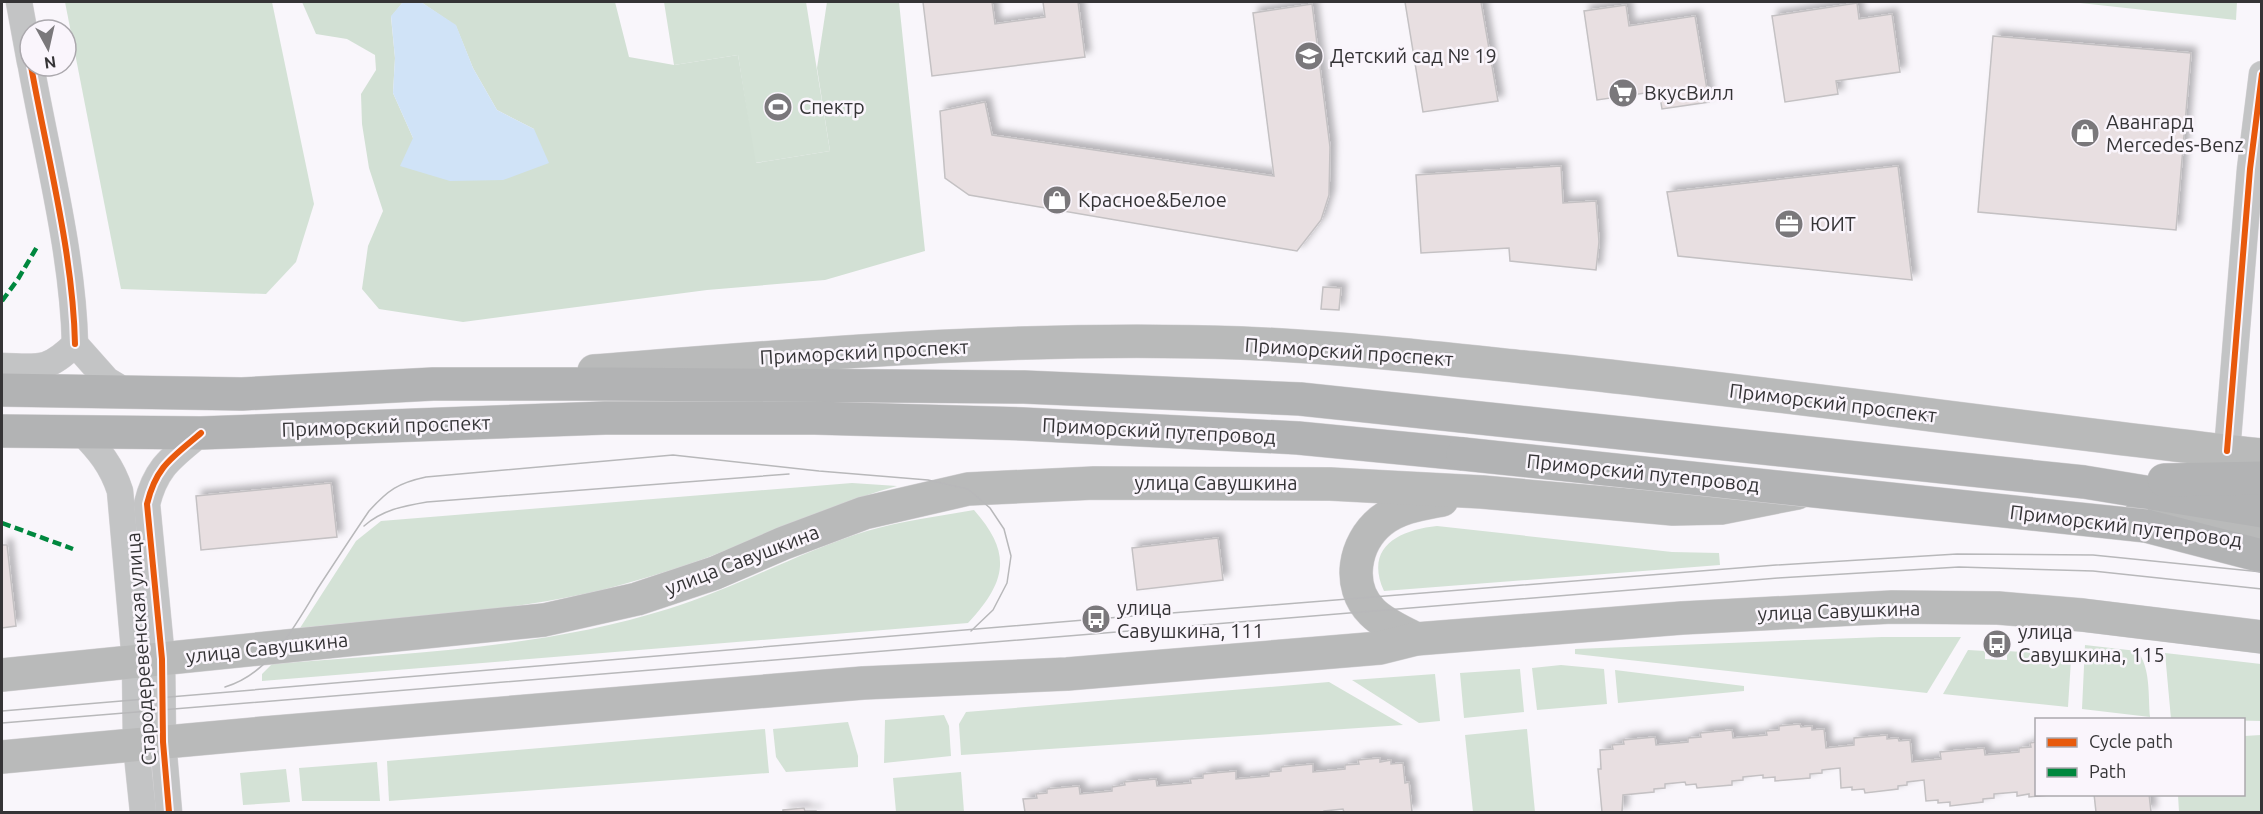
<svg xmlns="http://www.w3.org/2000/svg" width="2263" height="814" viewBox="0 0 2263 814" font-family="Ubuntu,sans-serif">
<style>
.green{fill:#d4e2d6}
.forest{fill:#d2e0d4}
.water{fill:#d0e3f7}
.building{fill:#e8dfe1;stroke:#c4c1c3;stroke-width:1.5;filter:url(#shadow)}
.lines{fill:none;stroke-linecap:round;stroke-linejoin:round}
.minor-casing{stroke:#d6d4d7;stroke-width:27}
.secondary-casing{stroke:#d6d4d7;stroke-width:34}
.primary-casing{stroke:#d6d4d7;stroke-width:34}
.minor{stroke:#c3c4c5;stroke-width:26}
.secondary{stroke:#b9baba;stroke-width:33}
.primary{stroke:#b2b3b4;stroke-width:33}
.tram{stroke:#b8b8ba;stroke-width:1.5}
.primary-bridge-casing{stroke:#d6d4d7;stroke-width:34;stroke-linecap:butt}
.primary-bridge{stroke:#b2b3b4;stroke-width:33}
.quiet{stroke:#00873e;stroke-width:4.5;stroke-dasharray:9 4.5;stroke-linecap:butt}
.cycleway-casing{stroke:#faf5fc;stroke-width:10}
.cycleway{stroke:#e8590c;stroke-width:6}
.labels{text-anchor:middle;stroke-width:5;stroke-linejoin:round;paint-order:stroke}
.poi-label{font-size:20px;fill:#353436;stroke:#faf5fc;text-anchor:start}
.street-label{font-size:20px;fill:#353436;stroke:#faf5fc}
</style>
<defs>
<filter id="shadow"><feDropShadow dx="5.5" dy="-5.5" stdDeviation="3" flood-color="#0004"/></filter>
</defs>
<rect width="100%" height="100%" fill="#f9f6fb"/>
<g class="green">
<polygon points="65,2 272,2 314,204 296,262 266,294 121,289"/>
<polygon points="664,2 806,2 830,151 755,163 738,55 674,65"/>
<polygon points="2071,2 2237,2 2236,20"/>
<path d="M852,483l45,3c-83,23 -159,65 -242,89 -24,7 -47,14 -71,19 -93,20 -189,24 -284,34l56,-87 25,-20z"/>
<path d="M974,510c39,44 32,72 -6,113l-706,58v-7l10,-10c133,-11 268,-15 396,-55 68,-21 131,-57 199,-78 35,-10 72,-15 107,-21z"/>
<path d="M1437,526l235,26 47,1 1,12 -336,26c-20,-44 15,-61 53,-65z"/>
<polygon points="1882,637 1961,637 1927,693 1575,654 1575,649"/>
<path d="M2085,645l52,6c14,16 11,45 13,66l-68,-8z"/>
<polygon points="1968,650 1985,651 1985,659 2007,660 2007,651 2056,654 2071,660 2068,707 1943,694"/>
<polygon points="2165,653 2261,664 2261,721 2171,719"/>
<polygon points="1561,665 1604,669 1607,704 1537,710 1532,668"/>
<polygon points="1520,669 1524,712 1464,718 1460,673"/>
<polygon points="1615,670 1744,686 1744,691 1618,703"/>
<polygon points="1435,674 1440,721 1419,723 1352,680"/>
<polygon points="1329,682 1403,725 961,755 959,724 966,712"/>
<polygon points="944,715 949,726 951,756 884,763 885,720"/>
<polygon points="848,722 858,756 858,767 786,772 776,757 773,729"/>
<polygon points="765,729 769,773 389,801 387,761"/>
<polygon points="1527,729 1535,812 1473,812 1465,735"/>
<polygon points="2261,735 2261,812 2179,812 2178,795 2244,794 2244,736"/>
<polygon points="377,762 380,801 302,801 299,768"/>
<polygon points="286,769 290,802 243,805 240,773"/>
<polygon points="961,772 964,812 896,812 893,778"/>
</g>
<polygon class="forest" points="302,2 403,2 391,17 395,58 393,93 413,138 534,129 497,110 473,68 456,26 421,2 615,2 629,57 674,65 738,55 756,163 830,151 817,68 827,2 899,2 925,251 825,280 707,290 463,322 379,309 362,289 368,246 383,211 369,168 362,124 361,94 376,70 375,55 347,39 316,34"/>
<polygon class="water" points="403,2 421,2 456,25 473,68 497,110 534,129 549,163 503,180 450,181 400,166 413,138 393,93 395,58 391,16"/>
<g class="building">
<polygon points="923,2 992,2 995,24 1045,17 1043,2 1078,2 1085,57 932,76"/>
<polygon points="1405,2 1481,2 1498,101 1423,112"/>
<polygon points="1857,3 1859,19 1892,14 1900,72 1836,81 1838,94 1785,102 1772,16"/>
<polygon points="1312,4 1330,147 1329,195 1321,220 1297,251 969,195 945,178 940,111 985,102 992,135 1274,176 1253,13"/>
<polygon points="1626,5 1629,26 1695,16 1709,102 1662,109 1659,91 1597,100 1584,11"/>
<polygon points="1993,36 2191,53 2176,230 1978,212"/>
<polygon points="1561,166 1563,203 1596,201 1599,242 1596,270 1510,261 1509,248 1421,253 1416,175"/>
<polygon points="1898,166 1912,280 1678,256 1667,192"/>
<polygon points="1323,287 1341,288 1339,310 1321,309"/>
<polygon points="331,483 337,537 201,550 196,496"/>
<polygon points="1218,538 1223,580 1137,590 1132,548"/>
<polygon points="2,545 7,545 16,626 2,628"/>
<polygon points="1800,724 1801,727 1812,726 1812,730 1824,729 1826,748 1854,745 1854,738 1887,735 1887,739 1898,738 1899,741 1910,740 1912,762 1941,759 1940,752 1984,748 1985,755 2019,752 2019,748 2031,747 2030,743 2036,742 2036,794 2061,794 2029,797 2029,794 2017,796 2017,792 1994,794 1994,798 1983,799 1983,802 1950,806 1950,802 1938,803 1938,800 1926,801 1924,780 1907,782 1907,785 1898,786 1898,789 1865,793 1864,789 1852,790 1852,787 1841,788 1840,768 1822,770 1822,773 1810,774 1810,778 1775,781 1775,777 1763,778 1763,775 1743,777 1743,780 1732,781 1732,785 1697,788 1696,784 1686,785 1685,782 1665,784 1665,788 1654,789 1654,792 1623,795 1622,812 1595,812 1602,812 1598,769 1601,769 1600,750 1613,749 1612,745 1624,744 1623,740 1655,737 1656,745 1688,742 1688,738 1701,737 1700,733 1732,730 1733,738 1767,735 1766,731 1779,730 1779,726"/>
<polygon points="1380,758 1380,762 1391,760 1391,764 1403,763 1405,783 1409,782 1412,812 1344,812 1343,809 1324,811 1324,812 1025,812 1023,799 1037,798 1036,794 1047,793 1047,789 1079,786 1080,794 1112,791 1112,787 1125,785 1124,782 1156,779 1157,786 1191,783 1190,779 1203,778 1203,774 1236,771 1236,779 1269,776 1269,772 1281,771 1281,767 1313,764 1313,772 1345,769 1345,765 1359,764 1358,760"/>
<polygon points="2094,794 2149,794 2151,812 2096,812"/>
<polygon points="804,808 805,811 816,811 816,812 783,812 783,810"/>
</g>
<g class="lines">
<g class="minor-casing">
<g id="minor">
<polyline points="19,2 30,62"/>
<path d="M31,66c16,89 42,188 44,278"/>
<path d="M2,366c36,1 45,6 73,-22l32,36 20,12"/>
<path d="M81,432c18,18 31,34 39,59l15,170 1,84 7,67"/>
<polyline points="2227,451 2250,169 2262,74"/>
<path d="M169,812l-6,-70 -1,-83 -15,-155c9,-38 26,-47 54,-71"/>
</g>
</g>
<g class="secondary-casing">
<g id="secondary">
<path d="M594,371c215,-17 431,-36 647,-28 98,4 196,15 293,25 243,25 485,60 728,87"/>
<polyline points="2141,514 2262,528"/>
<path d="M1416,639c-15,-8 -32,-15 -44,-27 -26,-26 -18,-69 9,-91 18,-14 40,-17 61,-21"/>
<polyline points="2,675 544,620 637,599 715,573 784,543 864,513 968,489 1094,483 1330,484 1482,492 1673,509 1721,508 1797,493"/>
<polyline points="2,757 264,733 863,683 1067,674 1320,653 1380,648 1416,639 1682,618 1892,607 1998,608 2082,615 2262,637"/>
</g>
</g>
<g class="primary-casing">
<g id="primary">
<polyline points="2,390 242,394 433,384 606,384 1024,387 1300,399 2084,482 2262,511"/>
<polyline points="2,431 201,433 605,418 815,418 1023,424 1298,438 1463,454"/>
<polyline points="2164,480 2262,478"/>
<polyline points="2146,526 2262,556"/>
</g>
</g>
<use href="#minor" class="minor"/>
<use href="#secondary" class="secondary"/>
<use href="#primary" class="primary"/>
<g class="tram">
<path d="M364,526c18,-16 39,-20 63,-24l362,-28"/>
<path d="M225,687c46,-14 69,-60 93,-99 17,-26 34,-52 51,-77 19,-21 29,-28 57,-34l247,-22 146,16 109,9 40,9 22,19 14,21 7,27 -4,27 -14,27 -22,21"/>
<polyline points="2,711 1096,619 1776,565 1957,554 2093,555 2262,572"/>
<polyline points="2,723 1778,578 1959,567 2093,571 2262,589"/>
</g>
<g class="primary-bridge-casing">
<polyline id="primary-bridge" points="1463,454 2146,526"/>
</g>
<use href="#primary-bridge" class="primary-bridge"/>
<g class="quiet">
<polyline points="2,301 18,279 37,247"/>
<polyline points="2,523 73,549"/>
</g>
<g class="cycleway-casing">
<g id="cycleway">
<path d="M31,66c16,89 42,188 44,278"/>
<polyline points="2227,451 2250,169 2262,74"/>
<path d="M169,812l-6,-70 -1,-83 -15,-155c9,-38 26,-47 54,-71"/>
</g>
</g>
<use href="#cycleway" class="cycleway"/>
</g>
<defs>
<g id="school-disc" transform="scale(1.5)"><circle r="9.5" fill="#7a787b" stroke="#faf5fc"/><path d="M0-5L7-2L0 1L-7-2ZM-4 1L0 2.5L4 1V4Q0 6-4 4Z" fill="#fff"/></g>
<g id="supermarket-disc" transform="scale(1.5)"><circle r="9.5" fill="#7a787b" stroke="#faf5fc"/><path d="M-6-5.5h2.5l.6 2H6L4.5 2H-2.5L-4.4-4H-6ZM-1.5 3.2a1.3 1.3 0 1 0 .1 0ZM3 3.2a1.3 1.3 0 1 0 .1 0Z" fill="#fff"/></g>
<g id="stadium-disc" transform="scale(1.5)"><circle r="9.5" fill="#7a787b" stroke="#faf5fc"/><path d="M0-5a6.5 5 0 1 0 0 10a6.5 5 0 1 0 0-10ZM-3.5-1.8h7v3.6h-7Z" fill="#fff"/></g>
<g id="shop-disc" transform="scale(1.5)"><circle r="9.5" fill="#7a787b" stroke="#faf5fc"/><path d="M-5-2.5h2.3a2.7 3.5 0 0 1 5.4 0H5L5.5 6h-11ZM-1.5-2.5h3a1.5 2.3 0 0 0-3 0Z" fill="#fff"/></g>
<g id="office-disc" transform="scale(1.5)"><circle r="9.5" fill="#7a787b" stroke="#faf5fc"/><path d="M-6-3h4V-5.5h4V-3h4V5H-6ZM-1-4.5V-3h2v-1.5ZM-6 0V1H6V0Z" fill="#fff"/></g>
<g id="bus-disc" transform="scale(1.5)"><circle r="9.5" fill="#7a787b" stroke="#faf5fc"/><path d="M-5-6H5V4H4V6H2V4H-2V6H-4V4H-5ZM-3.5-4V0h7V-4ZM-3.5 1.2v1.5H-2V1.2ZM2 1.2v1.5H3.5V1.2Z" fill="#fff"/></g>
</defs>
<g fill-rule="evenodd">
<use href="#school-disc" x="1309" y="56"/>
<use href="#supermarket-disc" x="1623" y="93"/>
<use href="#stadium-disc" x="778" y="107"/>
<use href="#shop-disc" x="2085" y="133"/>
<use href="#shop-disc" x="1057" y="200"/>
<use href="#office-disc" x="1789" y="224"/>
<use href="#bus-disc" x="1096" y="619"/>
<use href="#bus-disc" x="1997" y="644"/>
</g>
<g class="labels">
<g class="poi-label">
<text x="1330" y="63">Детский сад № 19</text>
<text x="1644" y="100">ВкусВилл</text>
<text x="799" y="114">Спектр</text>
<text x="2106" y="129">Авангард<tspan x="2106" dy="23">Mercedes-Benz</tspan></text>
<text x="1078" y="207">Красное&amp;Белое</text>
<text x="1810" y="231">ЮИТ</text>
<text x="1117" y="615">улица<tspan x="1117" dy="23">Савушкина, 111</tspan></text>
<text x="2018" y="639">улица<tspan x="2018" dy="23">Савушкина, 115</tspan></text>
</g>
<g class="street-label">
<text transform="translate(864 352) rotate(-3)" y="7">Приморский проспект</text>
<text transform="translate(1349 352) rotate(4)" y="7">Приморский проспект</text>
<text transform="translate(1833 403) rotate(7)" y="7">Приморский проспект</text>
<text transform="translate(386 426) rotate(-2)" y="7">Приморский проспект</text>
<text transform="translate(1159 431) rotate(3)" y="7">Приморский путепровод</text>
<text transform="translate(1643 473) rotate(6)" y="7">Приморский путепровод</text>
<text x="1216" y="490">улица Савушкина</text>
<text transform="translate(2126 526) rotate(7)" y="7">Приморский путепровод</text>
<text transform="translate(742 560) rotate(-21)" y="7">улица Савушкина</text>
<text transform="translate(1839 611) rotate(-2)" y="7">улица Савушкина</text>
<text transform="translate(267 648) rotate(-6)" y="7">улица Савушкина</text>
<text transform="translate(141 649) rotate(-94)" y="7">Стародеревенская улица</text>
</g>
</g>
<rect width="2263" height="814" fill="none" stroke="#353436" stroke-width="6"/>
<rect x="2035" y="718" width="210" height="78" fill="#faf5fc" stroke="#aba8ad" stroke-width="1.5"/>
<rect x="2047" y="738" width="30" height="9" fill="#e8590c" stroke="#aba8ad" stroke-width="1.5"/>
<text x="2089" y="748" font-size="18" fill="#353436">Cycle path</text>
<rect x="2047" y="768" width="30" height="9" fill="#00873e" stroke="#aba8ad" stroke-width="1.5"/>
<text x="2089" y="778" font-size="18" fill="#353436">Path</text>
<g transform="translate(48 48) rotate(172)"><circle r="28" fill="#faf5fc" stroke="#aba8ad" stroke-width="1.5"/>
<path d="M0-4.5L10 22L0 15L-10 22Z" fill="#7a787b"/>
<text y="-9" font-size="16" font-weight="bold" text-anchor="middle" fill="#353436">N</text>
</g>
</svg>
